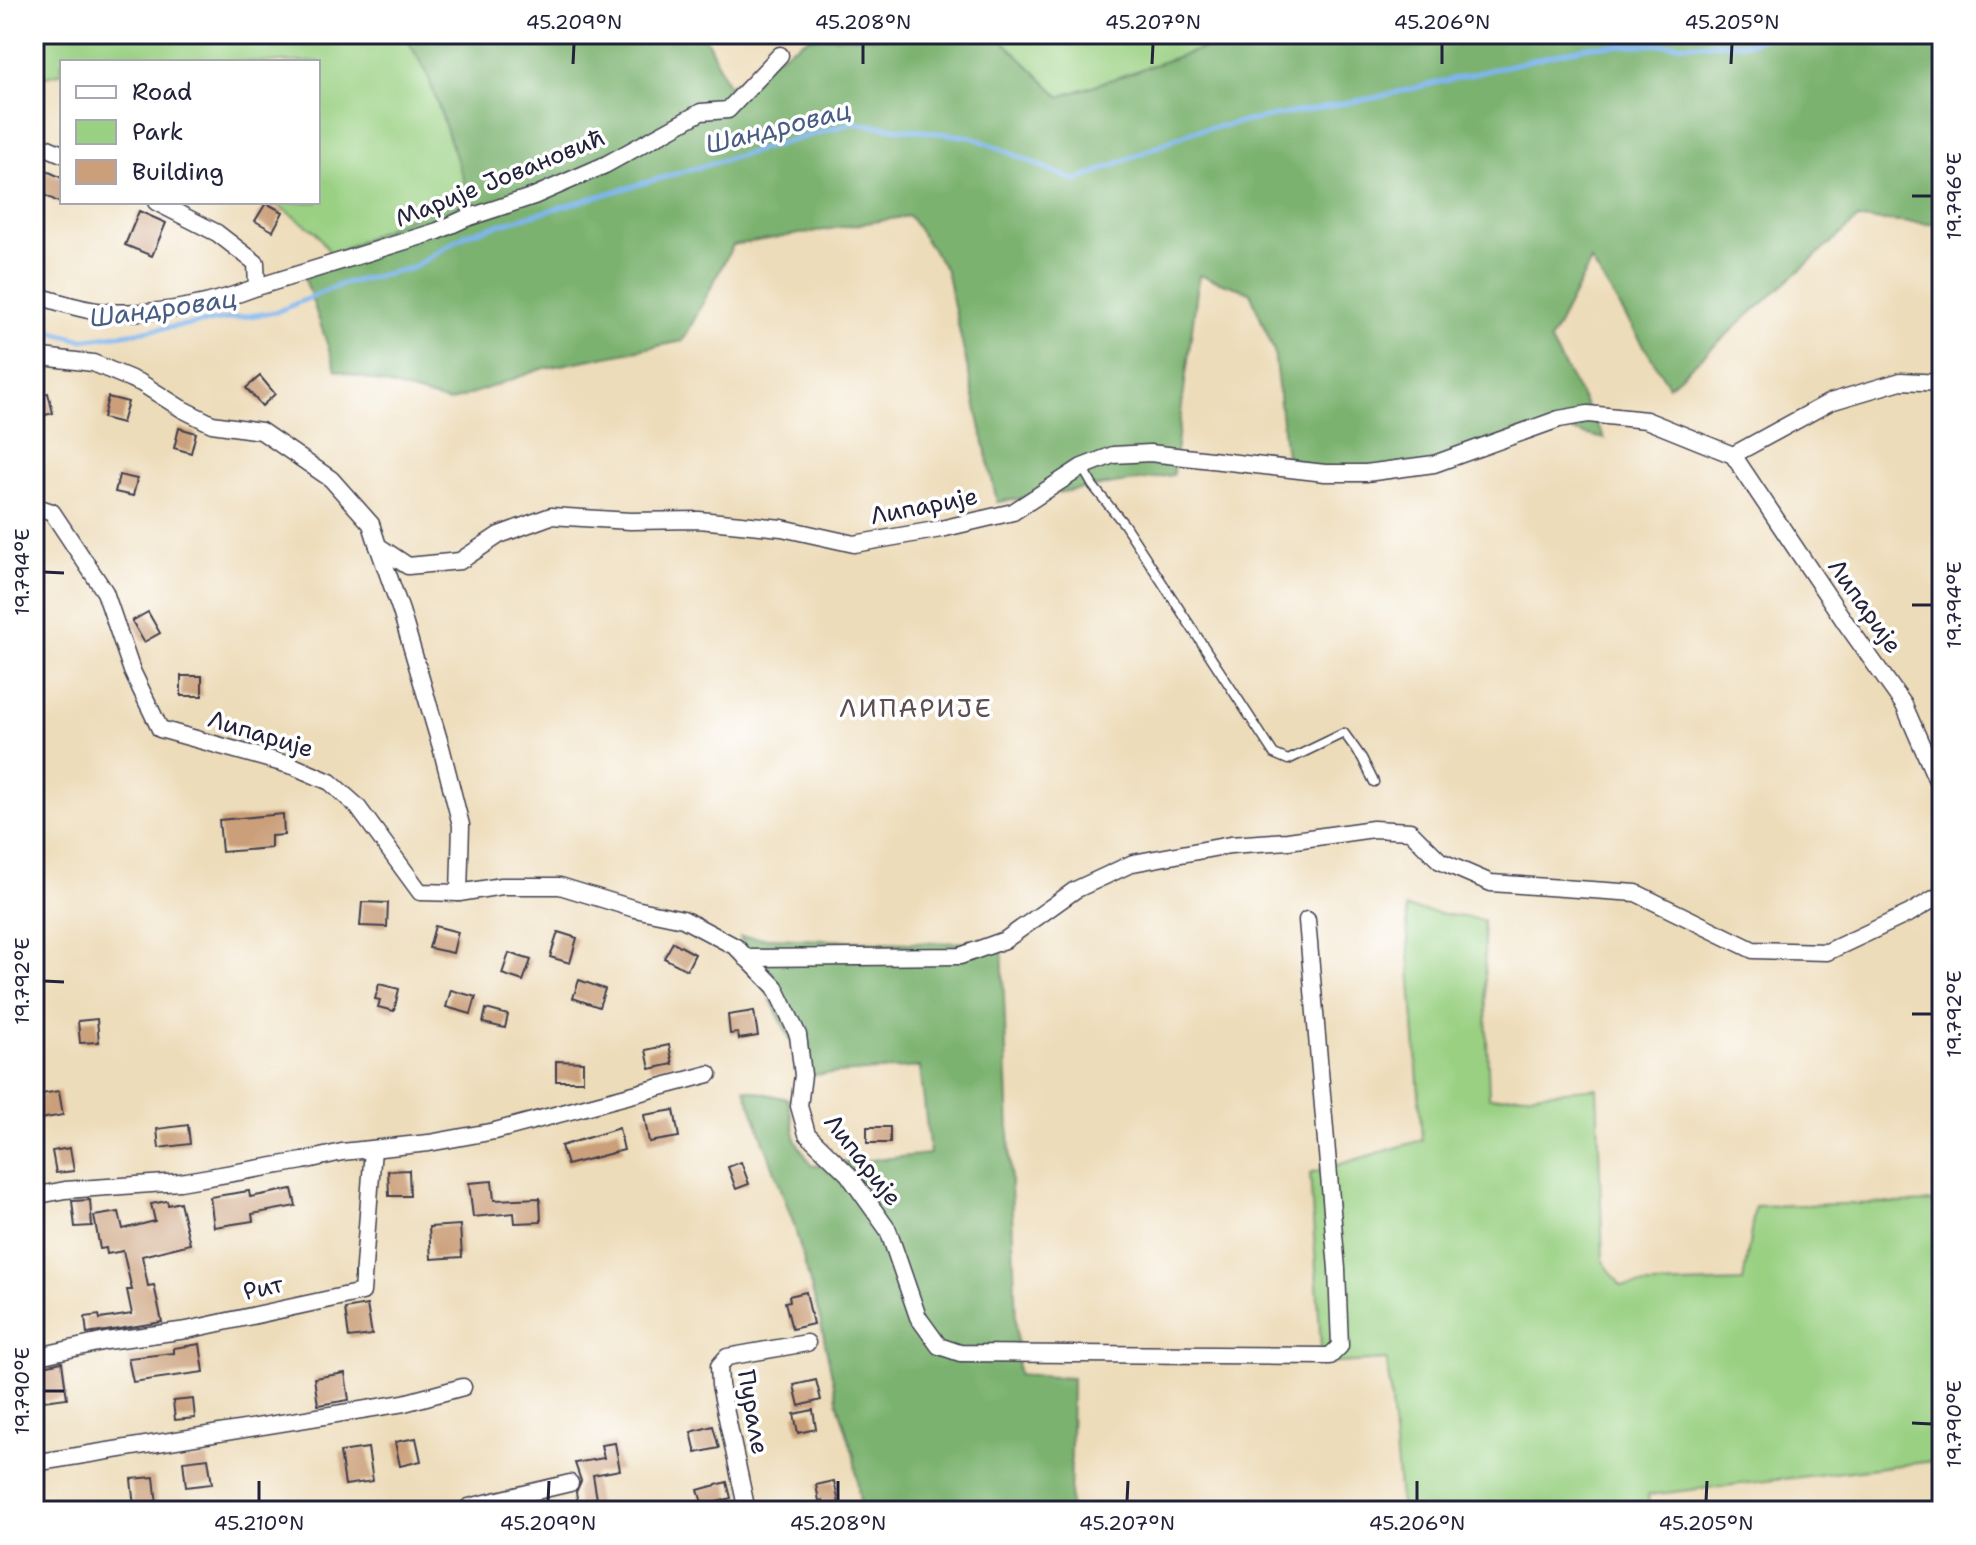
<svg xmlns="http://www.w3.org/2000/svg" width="1976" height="1545" viewBox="0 0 1976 1545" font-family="'Shantell Sans',sans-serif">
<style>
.green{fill:#9ad082;stroke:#5e795e;stroke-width:2}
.forest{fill:#7bb270;stroke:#4e6a56;stroke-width:2}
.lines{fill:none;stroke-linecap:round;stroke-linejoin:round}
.stream{stroke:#7eb6ee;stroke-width:5}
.building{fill:#ca9f79}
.lane-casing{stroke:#403e4e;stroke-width:11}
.street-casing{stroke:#403e4e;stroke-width:19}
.lane{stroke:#fff;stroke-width:8}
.street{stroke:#fff;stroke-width:16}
.ticks{fill:none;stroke:#22223b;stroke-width:3}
.labels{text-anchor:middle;stroke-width:7;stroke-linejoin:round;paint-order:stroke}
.street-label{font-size:24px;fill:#22223b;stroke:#fff}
.water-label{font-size:26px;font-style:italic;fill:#475d83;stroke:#fff}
.neighbourhood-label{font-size:26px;letter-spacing:2px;fill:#5d4e51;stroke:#fff}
.neatline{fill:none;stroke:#22223b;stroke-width:3}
.ticks-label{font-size:20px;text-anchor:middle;fill:#22223b}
</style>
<rect width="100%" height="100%" fill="#fff"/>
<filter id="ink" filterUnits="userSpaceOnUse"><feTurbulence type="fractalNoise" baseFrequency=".0125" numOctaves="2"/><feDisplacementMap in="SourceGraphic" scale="16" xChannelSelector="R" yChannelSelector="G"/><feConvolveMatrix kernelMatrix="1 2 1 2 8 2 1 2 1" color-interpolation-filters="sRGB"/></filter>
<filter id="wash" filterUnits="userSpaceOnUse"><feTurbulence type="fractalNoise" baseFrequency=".006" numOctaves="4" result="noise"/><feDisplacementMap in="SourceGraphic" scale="32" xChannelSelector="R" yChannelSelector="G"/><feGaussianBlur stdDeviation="1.8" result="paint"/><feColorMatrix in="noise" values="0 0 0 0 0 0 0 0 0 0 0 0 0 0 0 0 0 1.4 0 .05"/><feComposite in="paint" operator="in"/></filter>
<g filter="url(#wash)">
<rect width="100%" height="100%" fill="#eddcb9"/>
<g class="green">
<polygon points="34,34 404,34 427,73 467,189 332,256 316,232 273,202 318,202 318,62 62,62 62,73 34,80"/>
<polygon points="809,34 1245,34 1060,97 1000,38 810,37"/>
<polygon points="1406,908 1483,920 1489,1098 1597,1088 1603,1261 1621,1286 1743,1282 1755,1206 1942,1202 1942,1460 1648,1495 1650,1511 1401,1511 1387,1360 1322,1364 1310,1173 1422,1140"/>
</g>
<g class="forest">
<polygon points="404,34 704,34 728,86 810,37 1000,38 1060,97 1245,34 1942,34 1942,225 1858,219 1669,386 1591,261 1550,341 1605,439 1567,430 1537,438 1439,474 1354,480 1288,474 1274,351 1250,292 1199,275 1173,475 997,502 946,270 909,216 733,245 683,341 541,369 449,402 336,370 302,270 467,189 427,73"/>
<polygon points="740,937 909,943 1002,942 1018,1375 1072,1378 1070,1511 861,1511 854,1456 838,1404 820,1319 794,1225 745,1089 788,1099 796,1141 812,1166 930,1154 920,1067 800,1076 797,1053"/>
</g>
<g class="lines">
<g class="stream">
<polyline points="1891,34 1942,49"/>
<polyline points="34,327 82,340 276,312 342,284 412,268 467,234 852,123 972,137 1076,181 1194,131 1373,98 1590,46 1750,43 1772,34"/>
</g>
</g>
<g id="blocks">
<g class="building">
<polygon points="34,165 62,178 62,204 34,190"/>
<polygon points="266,203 283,212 273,231 255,221"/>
<polygon points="139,211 166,223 152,256 125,245"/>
<polygon points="260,376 275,394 262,406 246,388"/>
<polygon points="48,393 53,413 34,418 34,397"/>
<polygon points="108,397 128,402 122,423 103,418"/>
<polygon points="179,428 196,433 191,453 174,448"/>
<polygon points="119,475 137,479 133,496 115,492"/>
<polygon points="148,612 160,633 144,642 132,621"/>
<rect x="181" y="676" width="21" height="20"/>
<polygon points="283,814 284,835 271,836 271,848 222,852 219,820"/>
<polygon points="362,902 388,903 387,927 360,926"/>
<polygon points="435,926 458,932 453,953 429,948"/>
<polygon points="558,932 577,938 570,963 550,957"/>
<polygon points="673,942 695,954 687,970 664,958"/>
<polygon points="509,953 531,960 523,981 502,974"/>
<polygon points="579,980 605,989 599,1007 573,998"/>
<polygon points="379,984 399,989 394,1011 378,1007 380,1000 375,999"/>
<polygon points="451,990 476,997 471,1014 446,1007"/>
<polygon points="486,1009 508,1015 505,1028 483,1023"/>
<polygon points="754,1011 758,1036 739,1039 738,1033 730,1034 728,1015"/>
<polygon points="97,1019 99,1042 80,1043 78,1021"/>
<polygon points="669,1045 673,1064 650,1069 646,1050"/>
<polygon points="556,1061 583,1062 583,1081 556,1081"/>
<polygon points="59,1091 63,1115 40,1119 36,1095"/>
<polygon points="674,1110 679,1137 649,1142 644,1115"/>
<polygon points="188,1125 190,1144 159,1148 157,1129"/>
<rect x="867" y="1127" width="23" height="16"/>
<polygon points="619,1128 624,1150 567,1165 561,1146"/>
<polygon points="70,1148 74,1171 56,1173 52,1151"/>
<polygon points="741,1162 749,1184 736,1189 728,1167"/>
<polygon points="409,1170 410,1196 389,1196 388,1171"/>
<polygon points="492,1181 494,1200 540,1198 541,1222 515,1223 514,1213 473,1217 469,1183"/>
<polygon points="292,1189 296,1206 252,1214 253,1221 214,1227 210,1197 249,1191 250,1197"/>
<polygon points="90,1200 92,1226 75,1227 72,1201"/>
<polygon points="167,1201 168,1205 180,1202 190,1244 142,1256 148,1286 154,1285 162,1322 87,1334 85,1317 99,1315 100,1319 132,1314 127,1290 132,1290 123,1251 107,1254 106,1248 100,1249 94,1216 119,1212 123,1229 155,1221 151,1204"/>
<polygon points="460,1225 462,1257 431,1259 429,1227"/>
<polygon points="806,1292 813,1324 792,1329 785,1302 790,1301 789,1296"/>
<polygon points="367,1305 372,1335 349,1338 345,1309"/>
<polygon points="200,1344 204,1372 133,1382 128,1358 174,1353 174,1348"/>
<polygon points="62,1362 67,1398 44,1401 39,1367"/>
<polygon points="345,1373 349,1400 318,1405 314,1378"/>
<polygon points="816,1380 821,1400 799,1406 794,1385"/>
<polygon points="193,1399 195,1418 175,1420 173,1401"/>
<polygon points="813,1410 816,1429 798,1433 794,1414"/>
<polygon points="713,1426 719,1448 696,1453 691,1432"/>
<polygon points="416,1438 421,1461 400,1466 395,1442"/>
<polygon points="615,1443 620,1470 593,1475 599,1511 579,1511 576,1492 581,1481 575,1463 604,1458 601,1445"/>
<polygon points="368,1448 373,1481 345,1485 340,1452"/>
<polygon points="208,1458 212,1484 186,1487 183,1461"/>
<polygon points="154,1477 157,1505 134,1507 131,1479"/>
<polygon points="834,1481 839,1503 824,1506 823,1500 819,1501 816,1485"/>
<polygon points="727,1482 731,1498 703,1506 698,1490"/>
</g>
</g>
</g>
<g filter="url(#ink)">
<use href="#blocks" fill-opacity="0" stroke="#403e4e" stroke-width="2"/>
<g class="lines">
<g class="lane-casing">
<polyline id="lane" points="1082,467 1093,486 1124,524 1274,754 1288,760 1344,733 1362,758 1374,782"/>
</g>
<g class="street-casing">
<g id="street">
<polyline points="34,142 62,154"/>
<polyline points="257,287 438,231 464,219 534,196 605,165 701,112 728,110 780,55"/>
<path d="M34,295c23,6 48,16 72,17 51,3 104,-7 151,-25l-1,-24 -39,-30 -61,-31"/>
<polyline points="34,356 93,363 141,383 182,409 212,424 261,431 331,479 371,524 378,546 408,566 460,561 499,535 551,516 630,521 699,520 782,528 854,544 941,529 1013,512 1082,467 1113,455 1150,453 1325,473 1366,473 1434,464 1559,419 1588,414 1646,420 1733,455 1845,622 1904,705 1942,792"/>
<polyline points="1733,455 1830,402 1901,381 1942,383"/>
<polyline points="34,506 52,512 105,592 132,671 160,729 293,766 330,782 357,806 420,892 459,893 502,886 560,886 635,909 683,919 736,947 775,987 798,1035 803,1075 799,1106 807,1134 848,1174 888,1230 918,1317 939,1346 960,1353 1330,1356 1340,1346 1337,1269 1307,920"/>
<polyline points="378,546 401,611 441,747 461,825 459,893"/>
<polyline points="746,958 960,956 1005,940 1075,890 1133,863 1230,845 1288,841 1373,829 1410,831 1440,861 1491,883 1636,893 1753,950 1827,952 1910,913 1942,894"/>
<polyline points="34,1196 65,1190 180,1182 303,1161 342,1152 429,1143 495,1131 709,1074"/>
<polyline points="34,1357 106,1341 187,1330 362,1292 373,1149"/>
<polyline points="34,1463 404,1403 463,1387"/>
<polyline points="464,1511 469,1507 570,1483"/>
<polyline points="747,1511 720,1385 719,1366 727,1357 807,1343"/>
</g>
</g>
<use href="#lane" class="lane"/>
<use href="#street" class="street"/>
</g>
</g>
<path class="ticks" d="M573,64l1,-20M863,64v-20M1152,64l1,-20M1442,64v-20M1731,64l1,-20M1912,196h20M44,572l20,1M1912,605h20M44,981l20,1M1912,1014h20M44,1391h20M1912,1423l20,1M259,1501v-20M548,1501l1,-20M838,1501v-20M1127,1501l1,-20M1417,1501v-20M1706,1501l1,-20"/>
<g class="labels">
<g class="street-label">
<text transform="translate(500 178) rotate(-22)" y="8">Марије Јовановић</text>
<text transform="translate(924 506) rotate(-11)" y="8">Липарије</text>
<text transform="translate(1865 606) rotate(55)" y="8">Липарије</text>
<text transform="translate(261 734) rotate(17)" y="8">Липарије</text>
<text transform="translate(863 1160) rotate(52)" y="8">Липарије</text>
<text transform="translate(263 1288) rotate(-13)" y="8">Рит</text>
<text transform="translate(753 1412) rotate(80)" y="8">Пурале</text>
</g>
<g class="water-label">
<text transform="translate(778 127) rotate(-14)" y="9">Шандровац</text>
<text transform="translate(163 308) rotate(-8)" y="9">Шандровац</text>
</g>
<g class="neighbourhood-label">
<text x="916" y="717">ЛИПАРИЈЕ</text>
</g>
</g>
<rect width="1976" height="1545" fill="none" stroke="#fff" stroke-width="88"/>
<rect x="60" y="60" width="260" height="144" fill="#ffffff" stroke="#a7a7b1" stroke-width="2"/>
<rect x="76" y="86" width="40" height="12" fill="#ffffff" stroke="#a7a7b1" stroke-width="2"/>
<text x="132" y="100" font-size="24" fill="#22223b">Road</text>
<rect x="76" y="120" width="40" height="24" fill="#9ad082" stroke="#a7a7b1" stroke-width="2"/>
<text x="132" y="140" font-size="24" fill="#22223b">Park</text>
<rect x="76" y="160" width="40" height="24" fill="#ca9f79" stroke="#a7a7b1" stroke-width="2"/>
<text x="132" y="180" font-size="24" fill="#22223b">Building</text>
<rect x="44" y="44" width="1888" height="1457" class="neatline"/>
<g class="ticks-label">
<text x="574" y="29">45.209°N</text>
<text x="863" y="29">45.208°N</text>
<text x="1153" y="29">45.207°N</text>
<text x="1442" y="29">45.206°N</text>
<text x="1732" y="29">45.205°N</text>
<text transform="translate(1954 196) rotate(-90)" y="7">19.796°E</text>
<text transform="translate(22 572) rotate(-90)" y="7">19.794°E</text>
<text transform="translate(1954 605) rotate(-90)" y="7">19.794°E</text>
<text transform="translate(22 981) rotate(-90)" y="7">19.792°E</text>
<text transform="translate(1954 1014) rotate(-90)" y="7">19.792°E</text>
<text transform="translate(22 1391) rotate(-90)" y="7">19.790°E</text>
<text transform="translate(1954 1424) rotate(-90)" y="7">19.790°E</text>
<text x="259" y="1530">45.210°N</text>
<text x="548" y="1530">45.209°N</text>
<text x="838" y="1530">45.208°N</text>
<text x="1127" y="1530">45.207°N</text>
<text x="1417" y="1530">45.206°N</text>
<text x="1706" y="1530">45.205°N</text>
</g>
</svg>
